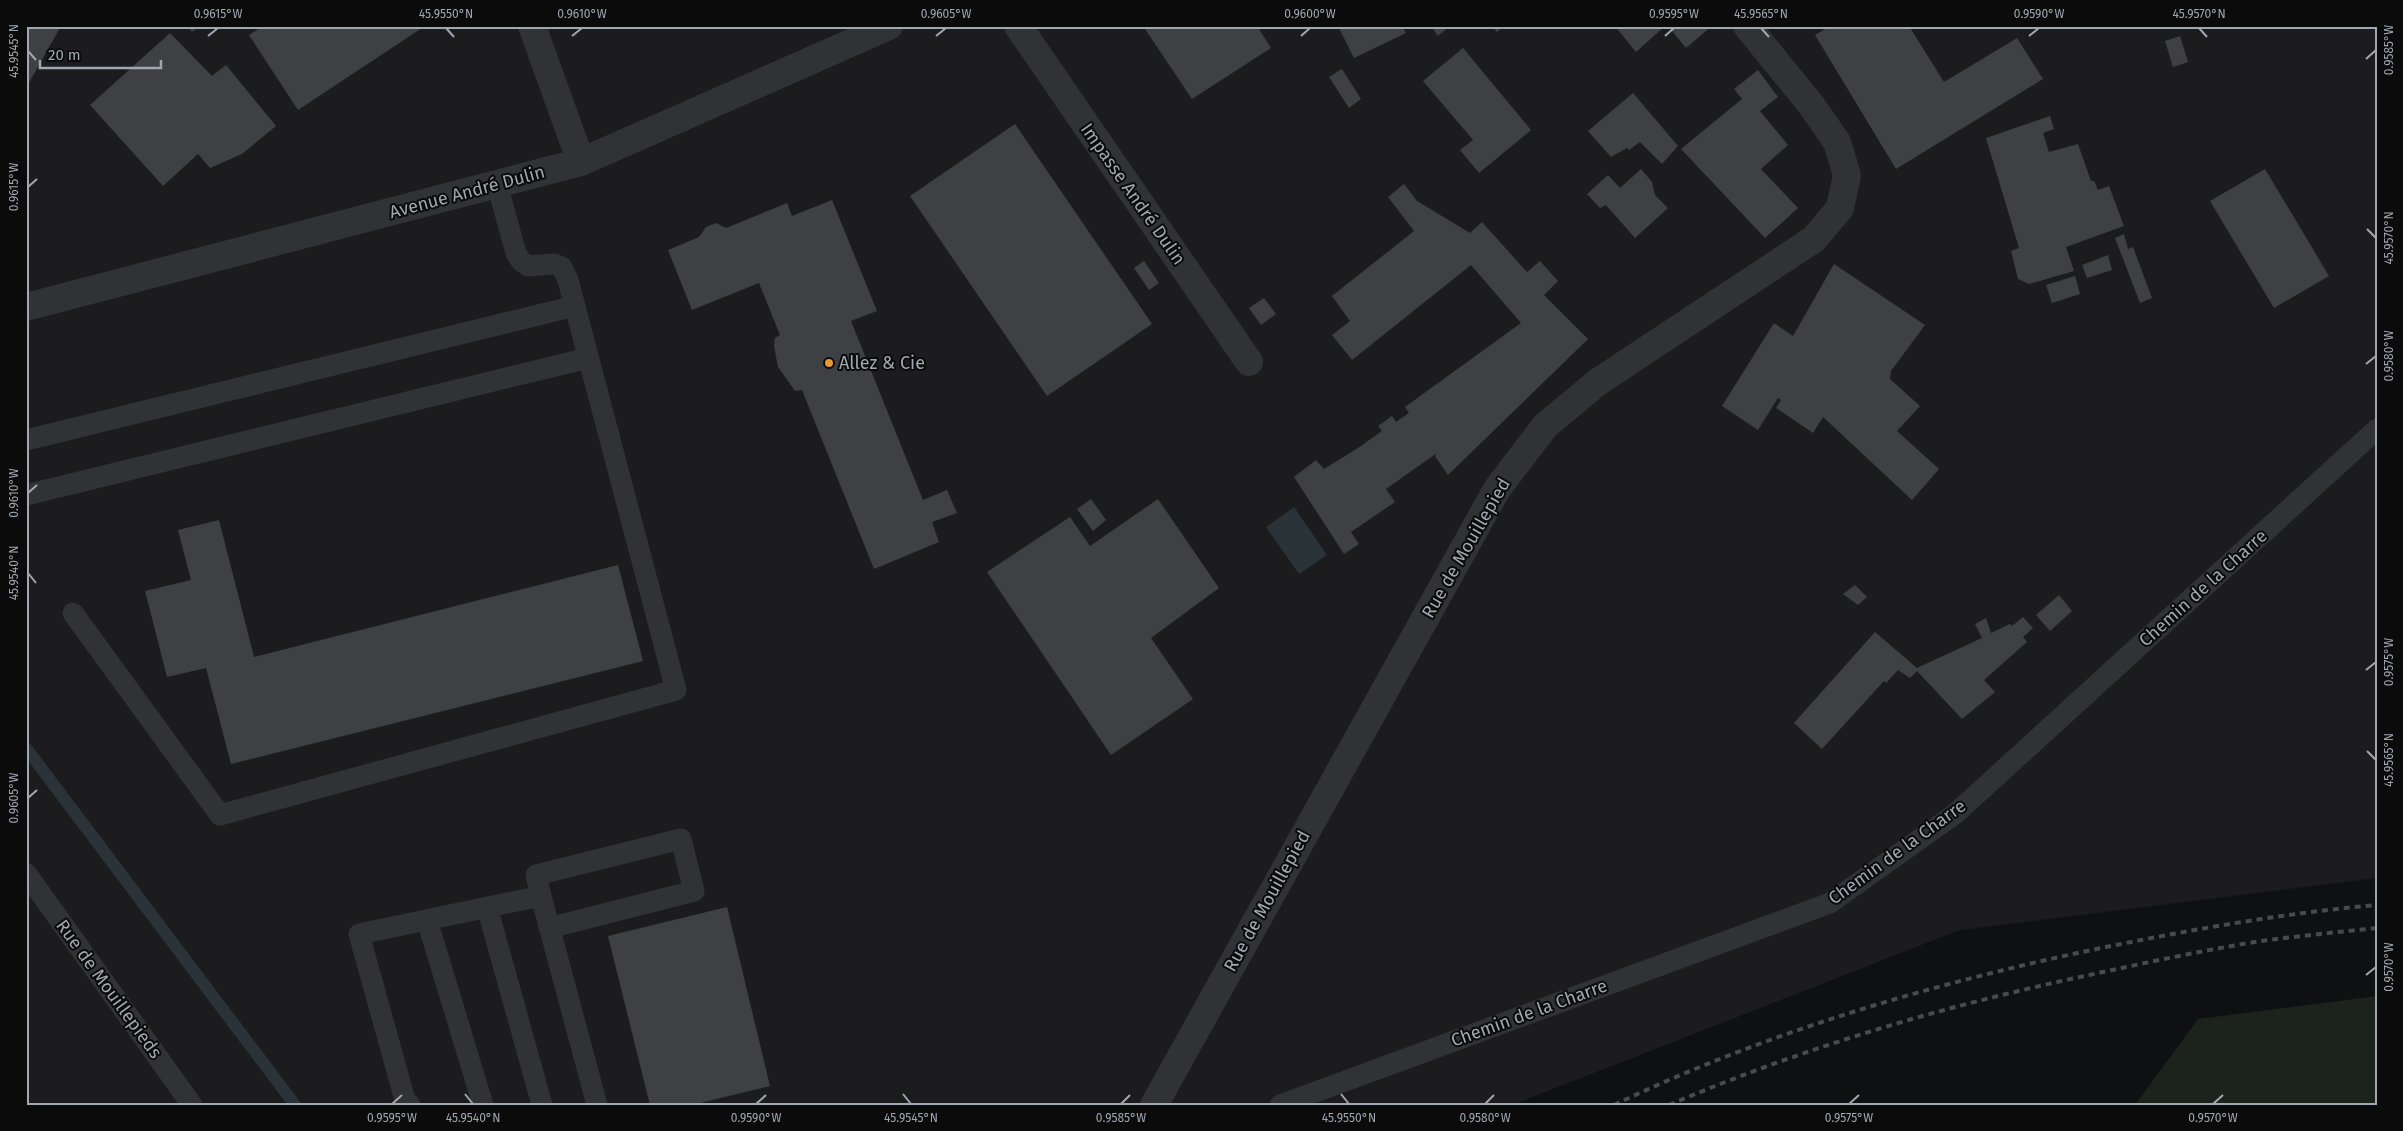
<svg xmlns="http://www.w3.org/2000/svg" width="2403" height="1131" viewBox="0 0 2403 1131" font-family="'Fira Sans',sans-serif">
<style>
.built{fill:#1c1c1e}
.green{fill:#1c231c}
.water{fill:#2a3338}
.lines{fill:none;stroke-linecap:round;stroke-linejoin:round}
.stream{stroke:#2a3338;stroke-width:12}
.building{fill:#3e4044}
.service{stroke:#313235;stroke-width:21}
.minor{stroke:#313235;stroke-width:28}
.rail{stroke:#484a4e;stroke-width:4;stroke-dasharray:6 5;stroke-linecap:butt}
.ticks{fill:none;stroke:#a1a7b1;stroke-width:2}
.poi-dot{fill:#e69b32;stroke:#0b0b0c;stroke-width:2}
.labels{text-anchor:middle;stroke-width:4;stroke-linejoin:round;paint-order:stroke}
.street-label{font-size:18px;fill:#a1a7b1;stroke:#0b0b0c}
.poi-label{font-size:18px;fill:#a1a7b1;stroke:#0b0b0c;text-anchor:start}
.neatline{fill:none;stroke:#a1a7b1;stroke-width:2}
.ticks-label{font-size:12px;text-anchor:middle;fill:#a1a7b1}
</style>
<rect width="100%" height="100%" fill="#0f1011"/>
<polygon class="built" points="26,26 2377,26 2377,878 1960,930 1512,1105 26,1105"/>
<polygon class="green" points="2377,996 2377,1105 2135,1105 2198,1019"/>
<polygon class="water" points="1294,507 1327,555 1299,574 1266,527"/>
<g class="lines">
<polyline class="stream" points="26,748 295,1105"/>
</g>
<g class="building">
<polygon points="26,26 61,26 26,88"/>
<polygon points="188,26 200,26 192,32"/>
<polygon points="263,26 425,26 298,110 249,35"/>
<polygon points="1143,26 1257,26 1271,48 1192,99"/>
<polygon points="1338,26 1402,26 1406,33 1354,58"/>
<polygon points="1431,26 1450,26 1438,36"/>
<polygon points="1492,26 1504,26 1497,32"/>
<polygon points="1615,26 1665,26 1636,52"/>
<polygon points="1668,26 1712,26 1686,48"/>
<polygon points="1830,26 1909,26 1944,82 2017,38 2043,79 1896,169 1815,35"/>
<polygon points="170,33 212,76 226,65 276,126 242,154 210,168 198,154 163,186 90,105"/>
<polygon points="2180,36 2188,62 2173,67 2165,41"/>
<polygon points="1463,48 1531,130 1479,173 1460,150 1473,140 1423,81"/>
<polygon points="1342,69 1361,99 1349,108 1329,77"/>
<polygon points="1758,70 1778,97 1760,111 1788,145 1761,169 1798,208 1765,238 1681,149 1742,99 1734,89"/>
<polygon points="1633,93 1678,146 1662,164 1640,142 1629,150 1627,148 1611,157 1588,131"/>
<polygon points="2050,116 2054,129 2043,133 2049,152 2078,144 2091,181 2094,181 2098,190 2109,186 2124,226 2066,247 2074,271 2029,284 2018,279 2011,251 2019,248 1986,138"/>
<polygon points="1015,124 1152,324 1047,396 910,196"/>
<polygon points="1641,169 1652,182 1655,195 1668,208 1635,238 1606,205 1600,208 1587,194 1608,175 1620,188"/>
<polygon points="2265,169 2329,276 2274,308 2210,201"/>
<polygon points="1404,184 1417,201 1470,233 1482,222 1527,272 1540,261 1558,281 1544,295 1588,339 1448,475 1435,456 1437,453 1386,489 1395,502 1351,532 1359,544 1344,554 1294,477 1316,460 1324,469 1358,448 1382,431 1378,426 1392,416 1396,422 1409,413 1405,407 1521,323 1471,265 1352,360 1332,335 1350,321 1332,296 1414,231 1388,197"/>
<polygon points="832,200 877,311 851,321 923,500 947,490 957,513 932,522 939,542 874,569 802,390 795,391 778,367 774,346 775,338 780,335 759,283 692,310 668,250 699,237 706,227 716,223 726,228 787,203 792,216"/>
<polygon points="2124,234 2128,249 2133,247 2152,298 2140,303 2115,238"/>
<polygon points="2108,255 2112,270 2087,278 2082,265"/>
<polygon points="1144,261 1159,283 1149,290 1134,268"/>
<polygon points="1834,264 1925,325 1891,371 1890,379 1920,406 1897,431 1939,469 1912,500 1823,417 1813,433 1776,408 1781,400 1778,398 1758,430 1722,406 1774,323 1793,336"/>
<polygon points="2075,276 2080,294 2052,303 2046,285"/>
<polygon points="1264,298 1276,314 1261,325 1249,308"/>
<polygon points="1091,499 1106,520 1093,531 1077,509"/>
<polygon points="1158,499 1219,588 1151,638 1193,699 1111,755 987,572 1070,517 1090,546"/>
<polygon points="219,520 254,657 618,565 643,661 231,764 206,668 167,677 145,591 191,580 178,530"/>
<polygon points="1855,585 1867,597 1858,605 1843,594"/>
<polygon points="2059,595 2072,611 2050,631 2036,615"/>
<polygon points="2023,617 2033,628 2023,637 2027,642 1984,680 1995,692 1962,719 1917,671 1910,678 1898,670 1886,683 1884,681 1822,749 1794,723 1875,632 1917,668 1982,638 1975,624 1986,618 1991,633 2010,624 2012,626"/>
<polygon points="727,907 770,1086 692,1105 650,1105 608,936"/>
</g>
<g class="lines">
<g class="service">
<polyline points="26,440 575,306"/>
<polyline points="26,495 588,358"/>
<polyline points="73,613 220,815 676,690 568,280 562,267 554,264 528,266 521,261 516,253 497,184"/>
<polyline points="26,873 192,1105"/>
<polyline points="541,896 536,875 681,839 694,891 549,928"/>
<polyline points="487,907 542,1105"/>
<polyline points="427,920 483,1105"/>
<polyline points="410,1105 405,1100 359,934 541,896 597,1105"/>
<polyline points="1280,1105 1830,903 1955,814 2377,429"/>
</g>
<g class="minor">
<polyline points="532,26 581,162"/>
<polyline points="1018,26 1249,362"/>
<polyline points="26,307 581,162 889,26"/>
<polyline points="1154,1105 1497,489 1545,426 1598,382 1814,239 1840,208 1847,175 1837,142 1812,106 1747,26"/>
</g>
<g class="rail">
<path d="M1614,1105c155,-74 323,-123 492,-158 89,-18 179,-34 271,-42"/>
<path d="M1669,1105c139,-59 278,-100 425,-131 55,-12 111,-24 167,-33 38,-5 77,-9 116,-13"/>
</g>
</g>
<path class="ticks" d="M446,28l8,9M1761,28l8,9M2199,28l8,9M208,36l10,-8M572,36l10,-8M936,36l10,-8M1301,36l9,-8M1665,36l9,-8M2029,36l10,-8M28,51l8,9M2366,59l10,-9M28,187l9,-8M2367,229l9,9M2366,364l10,-8M28,493l9,-8M28,573l8,10M2366,670l10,-8M2367,751l9,9M28,798l9,-8M2366,975l10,-8M465,1094l8,10M903,1094l8,10M1341,1094l8,10M392,1104l10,-9M756,1104l10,-9M1121,1104l9,-9M1485,1104l9,-9M1849,1104l10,-9M2213,1104l10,-9"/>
<circle class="poi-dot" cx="829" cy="363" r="5"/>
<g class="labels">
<g class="street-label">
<text transform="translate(467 192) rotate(-15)" y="6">Avenue André Dulin</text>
<text transform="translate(1133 194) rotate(55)" y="6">Impasse André Dulin</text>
<text transform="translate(1466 548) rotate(-60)" y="6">Rue de Mouillepied</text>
<text transform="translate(2203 588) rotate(-42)" y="6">Chemin de la Charre</text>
<text transform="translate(1897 852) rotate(-36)" y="6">Chemin de la Charre</text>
<text transform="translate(1267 901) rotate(-61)" y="6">Rue de Mouillepied</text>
<text transform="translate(109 989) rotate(54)" y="6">Rue de Mouillepieds</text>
<text transform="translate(1529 1013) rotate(-20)" y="6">Chemin de la Charre</text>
</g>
<g class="poi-label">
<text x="839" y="369">Allez &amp; Cie</text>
</g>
</g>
<rect width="2403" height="1131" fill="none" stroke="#0b0b0c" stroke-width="55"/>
<path d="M40 60v8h121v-8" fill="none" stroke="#a1a7b1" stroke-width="2.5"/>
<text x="48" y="60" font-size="15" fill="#a1a7b1" stroke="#0b0b0c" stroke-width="4" paint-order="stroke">20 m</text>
<rect x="28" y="28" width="2348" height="1076" class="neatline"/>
<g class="ticks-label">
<text x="218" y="18">0.9615°W</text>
<text x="446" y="18">45.9550°N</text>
<text x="582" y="18">0.9610°W</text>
<text x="946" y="18">0.9605°W</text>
<text x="1310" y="18">0.9600°W</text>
<text x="1674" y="18">0.9595°W</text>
<text x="1761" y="18">45.9565°N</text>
<text x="2039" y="18">0.9590°W</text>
<text x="2199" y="18">45.9570°N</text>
<text transform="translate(2389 50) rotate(-90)" y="4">0.9585°W</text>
<text transform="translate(14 51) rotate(-90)" y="4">45.9545°N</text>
<text transform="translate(14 187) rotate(-90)" y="4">0.9615°W</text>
<text transform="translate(2389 238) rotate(-90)" y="4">45.9570°N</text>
<text transform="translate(2389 356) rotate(-90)" y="4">0.9580°W</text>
<text transform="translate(14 493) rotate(-90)" y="4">0.9610°W</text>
<text transform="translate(14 573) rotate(-90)" y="4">45.9540°N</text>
<text transform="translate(2389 662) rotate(-90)" y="4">0.9575°W</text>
<text transform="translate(2389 760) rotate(-90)" y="4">45.9565°N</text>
<text transform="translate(14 798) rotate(-90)" y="4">0.9605°W</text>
<text transform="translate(2389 967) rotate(-90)" y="4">0.9570°W</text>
<text x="392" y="1122">0.9595°W</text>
<text x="473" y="1122">45.9540°N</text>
<text x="756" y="1122">0.9590°W</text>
<text x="911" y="1122">45.9545°N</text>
<text x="1121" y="1122">0.9585°W</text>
<text x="1349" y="1122">45.9550°N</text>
<text x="1485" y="1122">0.9580°W</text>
<text x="1849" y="1122">0.9575°W</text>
<text x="2213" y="1122">0.9570°W</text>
</g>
</svg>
